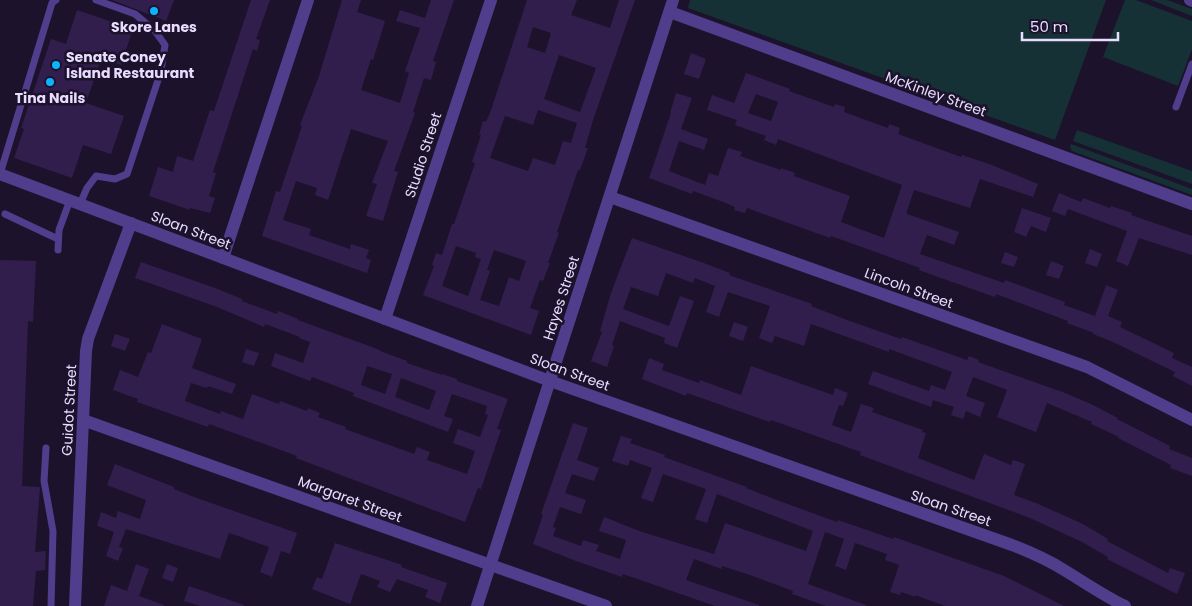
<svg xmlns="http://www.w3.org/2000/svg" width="1192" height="606" viewBox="0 0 1192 606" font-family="Poppins,sans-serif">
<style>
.green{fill:#153136}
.building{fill:#311e4d;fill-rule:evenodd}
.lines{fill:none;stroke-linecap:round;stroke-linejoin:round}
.service{stroke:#503d8b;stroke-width:7}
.minor{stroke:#503d8b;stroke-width:12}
.poi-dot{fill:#0bb3fd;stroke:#1c122c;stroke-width:2}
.labels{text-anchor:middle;stroke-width:5;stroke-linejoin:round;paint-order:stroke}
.poi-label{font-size:14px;font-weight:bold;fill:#e8ddff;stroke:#1c122c}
.street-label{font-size:14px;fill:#e8ddff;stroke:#1c122c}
</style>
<rect width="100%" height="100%" fill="#1c122c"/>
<g class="green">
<polygon points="690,0 1106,0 1055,140 688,8"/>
<polygon points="1125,0 1136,0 1192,21 1192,49 1178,86 1103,57"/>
<polygon points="1151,0 1167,0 1192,9 1192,16"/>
<polygon points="1077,130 1192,171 1192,184 1073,141"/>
<polygon points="1071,144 1192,189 1192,195 1072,151 1070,147"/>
</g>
<g class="building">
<polygon points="112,0 174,0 166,21"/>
<polygon points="251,0 270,0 256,39 260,40 257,51 253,49 213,172 216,173 209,196 215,198 210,213 190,208 190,210 149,196 158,167 173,172 177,156 193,161 210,110 214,111"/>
<polygon points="342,0 361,0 357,12 385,21 373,60 371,59 361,90 400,103 409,73 405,71 420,28 396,21 400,10 425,18 431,0 454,0 433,61 436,62 431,80 424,78 413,112 415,113 394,171 398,172 383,221 366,216 377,184 372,183 388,141 351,129 328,200 315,195 317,188 296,181 283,220 311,229 309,235 350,249 351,244 369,250 366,258 371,260 367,273 262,236 276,191 280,192 302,126 300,125 319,76"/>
<path d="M527,0h50l-6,15 39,13 9,-28h16l-42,120 -8,28h3l-8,22h-2l-21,62 2,1 -11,30h2l-7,18 -3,-1 -10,28 9,3 -8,24 -108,-40 11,-29 -2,-1 4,-12 6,2 10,-31h2l21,-61 -3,-1 9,-27h-2l4,-14 3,1 4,-9zM533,27l18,6 -6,20 -18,-6zM559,55l37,13 -16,44 -36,-13zM538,110l39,13 -6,20 -8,-2 -8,24 -22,-7 -5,13 -38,-13 15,-42 28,9zM456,246l20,7 -1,4 6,2 -13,37 -26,-10zM494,250l32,11 -7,20 -10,-4 -10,29 -19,-6 10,-29 -3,-1z"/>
<polygon points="77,10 133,29 121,65 101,59 86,103 124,116 111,154 83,145 72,178 14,158 24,129 21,128 51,39 66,44"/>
<polygon points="691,53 706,59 699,79 684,74"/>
<path d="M746,73l44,16 -1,2 45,16 1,-3 10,3 -1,5 44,16 1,-4 11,4 -2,6 63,23 1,-2 27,9 49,20 -5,13 -53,-18 -10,29 -56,-18 -7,21v3l52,18 -5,13 -27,-10 -7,19 84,29 1,-3 60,22 -1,3 31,11 11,-31 12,5 -10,26 14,6 -2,5 54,26 -2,5 20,9v19l-19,-10 2,-4 -62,-30 -20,-8 1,-1 -27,-10 1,-2 -72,-27 -1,3 -57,-20 -19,-7 1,-2 -89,-32 -1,2 -83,-30 -2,5 -11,-3 1,-3 -9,-4 -33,-12 -1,3 -43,-16 22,-65h-1l6,-20 16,5 -11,31 27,10 -4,11 -25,-9 -10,30 36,14 4,-12 9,3 10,-28 14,4 -2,4 41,14v-2l14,5 -1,3 56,20 -9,26 43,16 18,-53 -124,-46 -2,6 -12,-5 2,-4 -31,-11 2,-5 -30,-10 5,-15 22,8zM756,94l22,8 -7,19 -23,-8z"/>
<polygon points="1059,193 1081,202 1083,198 1110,208 1111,206 1132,213 1131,215 1192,236 1192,255 1139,238 1128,266 1116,261 1127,231 1068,209 1065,216 1052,211"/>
<polygon points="1022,208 1051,218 1046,232 1031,226 1026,237 1014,232"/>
<polygon points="632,238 701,262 730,273 729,275 812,304 811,306 847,320 901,339 902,337 967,360 969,356 979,360 978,362 1065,393 1091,404 1118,418 1117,419 1170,446 1169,449 1192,458 1192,476 1170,468 1171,465 1118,438 1119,437 1091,424 1092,422 1047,403 1036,432 997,417 1007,390 973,377 966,396 985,403 980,417 966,411 963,419 951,415 954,407 933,400 931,407 868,384 873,371 929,391 931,385 945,390 952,372 889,349 889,352 811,324 804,346 775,336 772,343 759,338 770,306 728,292 719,317 706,312 715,286 695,278 693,283 666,273 658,296 631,287 623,309 669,326 680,296 694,301 677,348 664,343 665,338 620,321 612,345 614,346 607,367 591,361 602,332 600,331 611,293"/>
<polygon points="1090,249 1102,254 1097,267 1085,263"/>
<polygon points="1005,252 1018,257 1014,267 1001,263"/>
<polygon points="0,260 36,261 33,322 28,321 22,486 40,487 35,552 46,551 45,570 36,571 33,606 0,606"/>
<polygon points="1051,261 1064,266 1059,279 1046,275"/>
<path d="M141,262l74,26 27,11v2l35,13 1,-3 20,8v1l82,30v1l27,10v2l35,12v-1l15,5v2l51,18 -11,30 4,1 -13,38 -7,21 -3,-1 -13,34 -169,-64 1,-2 -88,-32 -1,3 -71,-25 1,-3 -25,-9 7,-20 18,7 10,-25 3,1 11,-29 40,15 -10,29 44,16 -4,10 -24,-8 -1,2 -16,-5 -6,18 35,13 1,-3 22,8 9,-25 27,10 1,-3 27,10 1,-3 12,5 -2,4 28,10 -1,2 69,25 3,-7 13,5 -3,8 40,14 8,-23 -22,-8 5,-14 22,8 8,-22 -3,-1 2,-8 -35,-12 -8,22 9,3 -5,13 -95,-36 1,-3 -42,-16 -2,4 -39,-15 4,-13 28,10 7,-21 -11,-4 1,-1 -35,-13 -1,3 -47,-20 -82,-29zM367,366l25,8 -7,20 -24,-9zM401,378l35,13 -7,19 -34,-13z"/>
<polygon points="734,322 748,327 743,341 729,336"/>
<polygon points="115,334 130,339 125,351 111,346"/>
<polygon points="246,349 259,353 254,366 242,362"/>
<polygon points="649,358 664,364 662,370 699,383 700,380 741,395 751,366 833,395 835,388 848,393 843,406 839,405 832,425 851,432 861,404 874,408 872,412 923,430 922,432 926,433 918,458 974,480 984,454 1011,465 1013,460 1025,464 1014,495 1036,503 1083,524 1108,539 1107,541 1168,573 1170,568 1185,573 1177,594 1107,559 1108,557 1082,542 1030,518 860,455 861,452 771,420 770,422 687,393 686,396 642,379"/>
<polygon points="573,423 588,428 577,460 599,468 594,481 572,474 565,493 586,500 581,514 560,507 553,527 556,528 553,536 581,546 583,540 599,545 596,551 620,559 626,540 599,531 604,517 642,532 714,554 725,523 806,551 813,531 717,494 707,523 695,519 706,489 663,474 653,502 641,498 652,468 630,460 628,466 612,461 621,436 632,439 630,443 665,455 664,457 747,487 746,488 774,499 837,522 838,520 893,539 894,537 1004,576 1064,606 945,606 915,595 915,597 901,592 900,595 890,592 899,565 885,560 887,554 855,543 846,570 835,566 844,539 825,532 808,584 866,605 866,606 826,606 792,594 793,591 750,575 722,566 722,569 694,559 686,580 759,605 759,606 715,606 623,574 622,577 576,561 533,544 543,515 541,514"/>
<polygon points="115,464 174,487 174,489 194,497 297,533 290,554 281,551 272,577 260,572 269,547 238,536 229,533 220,559 126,529 119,547 123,548 118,561 106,556 114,532 97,526 101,512 116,518 118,511 140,519 146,500 107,485"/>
<polygon points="335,543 387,560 402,565 401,567 447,583 440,603 425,597 428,590 397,579 390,592 377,587 380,581 361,574 350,604 312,589 317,577 322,579"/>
<polygon points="136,564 149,569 139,596 164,605 164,606 104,606 111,585 127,591"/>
<polygon points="167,564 178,568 173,582 162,578"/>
<polygon points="189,586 244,605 244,606 200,606 184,601"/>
</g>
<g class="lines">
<g class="service">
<polyline points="1176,107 1192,64"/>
<polyline points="0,174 52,3 56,0"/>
<polyline points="80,204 87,188 96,176 115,179 127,174 161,71 165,45 155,31 135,14 96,0"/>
<polyline points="5,214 58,239"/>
<polyline points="58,250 59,230 70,200"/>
<polyline points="46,448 44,481 53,531 51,606"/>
</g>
<g class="minor">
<polyline points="1190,0 1192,1"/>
<polyline points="670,12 1192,204"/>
<path d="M0,174l550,207 462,164c18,7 36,15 52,25 20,12 40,26 61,36"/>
<polyline points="610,197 1087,367 1192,420"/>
<polyline points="223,258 308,0"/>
<polyline points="385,319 491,0"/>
<polyline points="83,420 606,606"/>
<polyline points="75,606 86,351 88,339 131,223"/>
<polyline points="477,606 673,0"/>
</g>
</g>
<g class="poi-dot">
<circle cx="154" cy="11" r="5"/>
<circle cx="56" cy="65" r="5"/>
<circle cx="50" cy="82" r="5"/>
</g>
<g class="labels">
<g class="poi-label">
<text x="154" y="32">Skore Lanes</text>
<text x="66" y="62" text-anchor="start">Senate Coney<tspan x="66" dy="16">Island Restaurant</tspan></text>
<text x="50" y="103">Tina Nails</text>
</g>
<g class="street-label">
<text transform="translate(936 94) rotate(20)" y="5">McKinley Street</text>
<text transform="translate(423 155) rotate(-72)" y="5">Studio Street</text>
<text transform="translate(191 230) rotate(21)" y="5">Sloan Street</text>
<text transform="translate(909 288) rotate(20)" y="5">Lincoln Street</text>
<text transform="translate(561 298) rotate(-72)" y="5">Hayes Street</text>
<text transform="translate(570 372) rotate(20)" y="5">Sloan Street</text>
<text transform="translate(69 410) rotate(-87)" y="5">Guidot Street</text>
<text transform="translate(350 499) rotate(20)" y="5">Margaret Street</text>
<text transform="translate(951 508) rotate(19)" y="5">Sloan Street</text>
</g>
</g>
<path d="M1022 32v8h96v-8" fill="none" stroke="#e8ddff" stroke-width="2.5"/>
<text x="1030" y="32" font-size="15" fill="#e8ddff" stroke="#1c122c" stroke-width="4" paint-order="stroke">50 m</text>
</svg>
